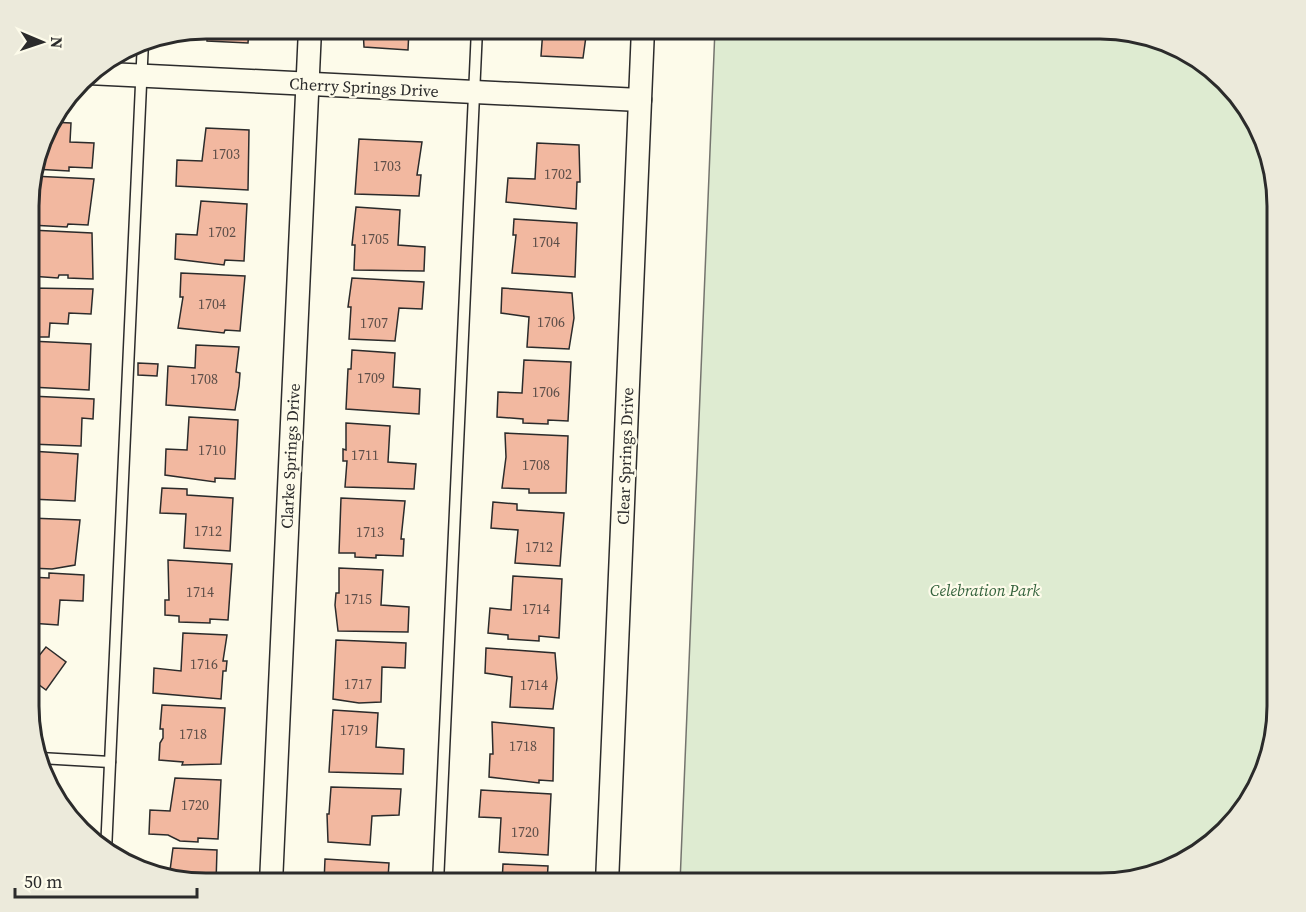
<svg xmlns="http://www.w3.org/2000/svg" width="1306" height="912" viewBox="0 0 1306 912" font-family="'Source Serif 4',serif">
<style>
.green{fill:#deebd1;stroke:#74746e;stroke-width:1.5}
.building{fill:#f2b8a0;stroke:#2b2b2b;stroke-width:1.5}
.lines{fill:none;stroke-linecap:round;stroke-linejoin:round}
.service-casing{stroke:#2b2b2b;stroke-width:13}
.minor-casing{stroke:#2b2b2b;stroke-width:25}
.service{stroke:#fdfbea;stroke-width:10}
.minor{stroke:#fdfbea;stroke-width:22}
.labels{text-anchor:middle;stroke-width:4.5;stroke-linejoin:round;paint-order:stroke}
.number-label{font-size:14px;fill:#5d4e48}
.street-label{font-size:16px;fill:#2b2b2b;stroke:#fdfbea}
.park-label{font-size:16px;font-style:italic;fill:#34623c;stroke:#fdfbea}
.rim{fill:none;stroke:#2b2b2b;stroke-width:3}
</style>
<rect width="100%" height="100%" fill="#fdfbea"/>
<polygon class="green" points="715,29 1111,29 1158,38 1208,65 1254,117 1277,195 1277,717 1268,764 1241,814 1179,865 1101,883 680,883"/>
<g class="building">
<polygon points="207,29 249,29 248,43 207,41"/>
<polygon points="363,29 409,29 408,50 364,47"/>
<polygon points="543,29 587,29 583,58 541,56"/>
<polygon points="51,122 71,123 70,142 94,143 92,168 69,167 69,171 34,169"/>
<polygon points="206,128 249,130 248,190 176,186 177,160 202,161"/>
<polygon points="359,139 422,142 417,175 421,175 419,196 355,194"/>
<polygon points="537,143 579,145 580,182 577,182 576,209 506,202 508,178 535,179"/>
<polygon points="32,176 94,179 88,225 68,224 67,227 30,225"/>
<polygon points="201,201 247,204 244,261 225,260 224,265 175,259 176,234 197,235"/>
<polygon points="356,207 400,210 398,245 425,247 424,271 354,270 355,245 352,245"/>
<polygon points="514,219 577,223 575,277 512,273 516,235 513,235"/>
<polygon points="30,230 92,233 93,279 68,278 68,275 59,275 58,278 30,276"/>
<polygon points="181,273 245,276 240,331 225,330 224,333 178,328 183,297 180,297"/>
<polygon points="352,278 424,282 422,309 399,308 395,341 349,339 351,307 348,307"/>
<polygon points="30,288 93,289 91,314 69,313 68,324 50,323 49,337 30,337"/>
<polygon points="502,288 572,293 574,318 569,349 527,347 529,317 501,313"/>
<polygon points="30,341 91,344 89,390 30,387"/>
<polygon points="196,345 239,347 236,372 240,373 239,386 235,410 166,405 168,366 195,368"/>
<polygon points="352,350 395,353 393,387 420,389 419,414 346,409 348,369 351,369"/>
<polygon points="524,360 571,362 568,421 548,420 548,424 523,423 523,419 497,417 498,392 522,393"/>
<polygon points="138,363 158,364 157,376 138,375"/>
<polygon points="30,396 94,399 93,419 82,418 81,446 30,444"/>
<polygon points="189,417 238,420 235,479 215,478 215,482 165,475 166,449 187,450"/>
<polygon points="346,423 390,426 388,462 416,464 414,489 345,487 347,461 343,461 343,449 346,450"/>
<polygon points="505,433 568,436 566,493 529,493 529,489 502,488 506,457"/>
<polygon points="30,451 78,454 75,501 30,499"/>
<polygon points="162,488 187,489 187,495 233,498 230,551 184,548 186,514 160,513"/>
<polygon points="341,498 405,501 401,539 404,539 403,556 376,555 376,558 355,557 355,553 339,553"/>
<polygon points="493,502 517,504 517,510 564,513 560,566 515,563 518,530 491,528"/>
<polygon points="30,518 80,520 75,565 52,569 30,568"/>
<polygon points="168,560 232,564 228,620 210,619 210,623 179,622 179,616 165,615 165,600 169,600"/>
<polygon points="339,568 383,570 381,605 409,607 408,632 338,631 335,605 336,593 339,593"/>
<polygon points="49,573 84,575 83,601 60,600 58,625 30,623 30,577 49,578"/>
<polygon points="513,576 562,579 559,638 539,636 539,641 508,639 508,635 488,633 490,608 511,610"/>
<polygon points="183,633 227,635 223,661 227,661 226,671 223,671 221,699 153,693 154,668 181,671"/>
<polygon points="336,640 406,643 405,668 382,667 381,702 359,703 333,699"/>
<polygon points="46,647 66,662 46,690 30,678 30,651 38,657"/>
<polygon points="486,648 555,653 557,678 553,709 510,707 512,677 485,673"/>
<polygon points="162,705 225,708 221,764 182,765 183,762 159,760 160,743 163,738 163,729 160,729"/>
<polygon points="333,710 378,713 376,747 404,749 403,774 329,772"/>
<polygon points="492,722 554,728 553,781 539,780 539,783 489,777 490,754 493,754"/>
<polygon points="175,778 221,780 218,839 198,838 198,842 180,841 168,835 149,834 150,810 170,811"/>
<polygon points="331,787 401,789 399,815 372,816 370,845 328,842 327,814 329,814"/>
<polygon points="481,790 551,794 548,855 499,852 501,818 479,817"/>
<polygon points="173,848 217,850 216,883 195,883 169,878"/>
<polygon points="325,859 389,863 388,878 385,878 385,883 324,883"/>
<polygon points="503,864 548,866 547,883 502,883"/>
</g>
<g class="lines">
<g class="service-casing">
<g id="service">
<polyline points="40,758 110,762"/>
<polyline points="106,851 143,41"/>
<polyline points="438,883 477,29"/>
</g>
</g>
<g class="minor-casing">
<g id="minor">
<polyline points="88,73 640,100"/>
<polyline points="271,883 310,29"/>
<polyline points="607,883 643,29"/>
</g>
</g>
<use href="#service" class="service"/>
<use href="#minor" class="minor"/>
</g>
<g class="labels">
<g class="number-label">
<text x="226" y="159">1703</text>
<text x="387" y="171">1703</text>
<text x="558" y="179">1702</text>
<text x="222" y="237">1702</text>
<text x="375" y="244">1705</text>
<text x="546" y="247">1704</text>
<text x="212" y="309">1704</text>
<text x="551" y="327">1706</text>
<text x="374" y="328">1707</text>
<text x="371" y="383">1709</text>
<text x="204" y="384">1708</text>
<text x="546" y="397">1706</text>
<text x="212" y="455">1710</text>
<text x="365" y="460">1711</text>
<text x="536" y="470">1708</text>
<text x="208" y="536">1712</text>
<text x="370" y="537">1713</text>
<text x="539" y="552">1712</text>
<text x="200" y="597">1714</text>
<text x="358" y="604">1715</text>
<text x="536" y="614">1714</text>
<text x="204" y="669">1716</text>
<text x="358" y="689">1717</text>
<text x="534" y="690">1714</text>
<text x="354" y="735">1719</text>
<text x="193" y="739">1718</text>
<text x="523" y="751">1718</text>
<text x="195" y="810">1720</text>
<text x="525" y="837">1720</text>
</g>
<g class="street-label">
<text transform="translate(364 87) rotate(3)" y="6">Cherry Springs Drive</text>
<text transform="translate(290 456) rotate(-87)" y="6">Clarke Springs Drive</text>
<text transform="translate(625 456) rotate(-88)" y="6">Clear Springs Drive</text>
</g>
<g class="park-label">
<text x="985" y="596">Celebration Park</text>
</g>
</g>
<path d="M0 0H1306V912H0ZM206 39H1100A167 167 0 0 1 1267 206V706A167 167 0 0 1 1100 873H206A167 167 0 0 1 39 706V206A167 167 0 0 1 206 39Z" fill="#eceadb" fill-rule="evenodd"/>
<path class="rim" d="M206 39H1100A167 167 0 0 1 1267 206V706A167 167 0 0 1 1100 873H206A167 167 0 0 1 39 706V206A167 167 0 0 1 206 39Z"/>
<g transform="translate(42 42) rotate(92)" stroke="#fdfbea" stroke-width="4.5" paint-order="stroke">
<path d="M0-4.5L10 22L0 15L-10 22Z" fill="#2b2b2b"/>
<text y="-9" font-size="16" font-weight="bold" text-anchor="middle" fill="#2b2b2b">N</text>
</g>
<path d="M15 888v9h182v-9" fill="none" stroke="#2b2b2b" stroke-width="3"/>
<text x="24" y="888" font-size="18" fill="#2b2b2b" stroke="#fdfbea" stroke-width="4.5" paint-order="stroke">50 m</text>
</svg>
